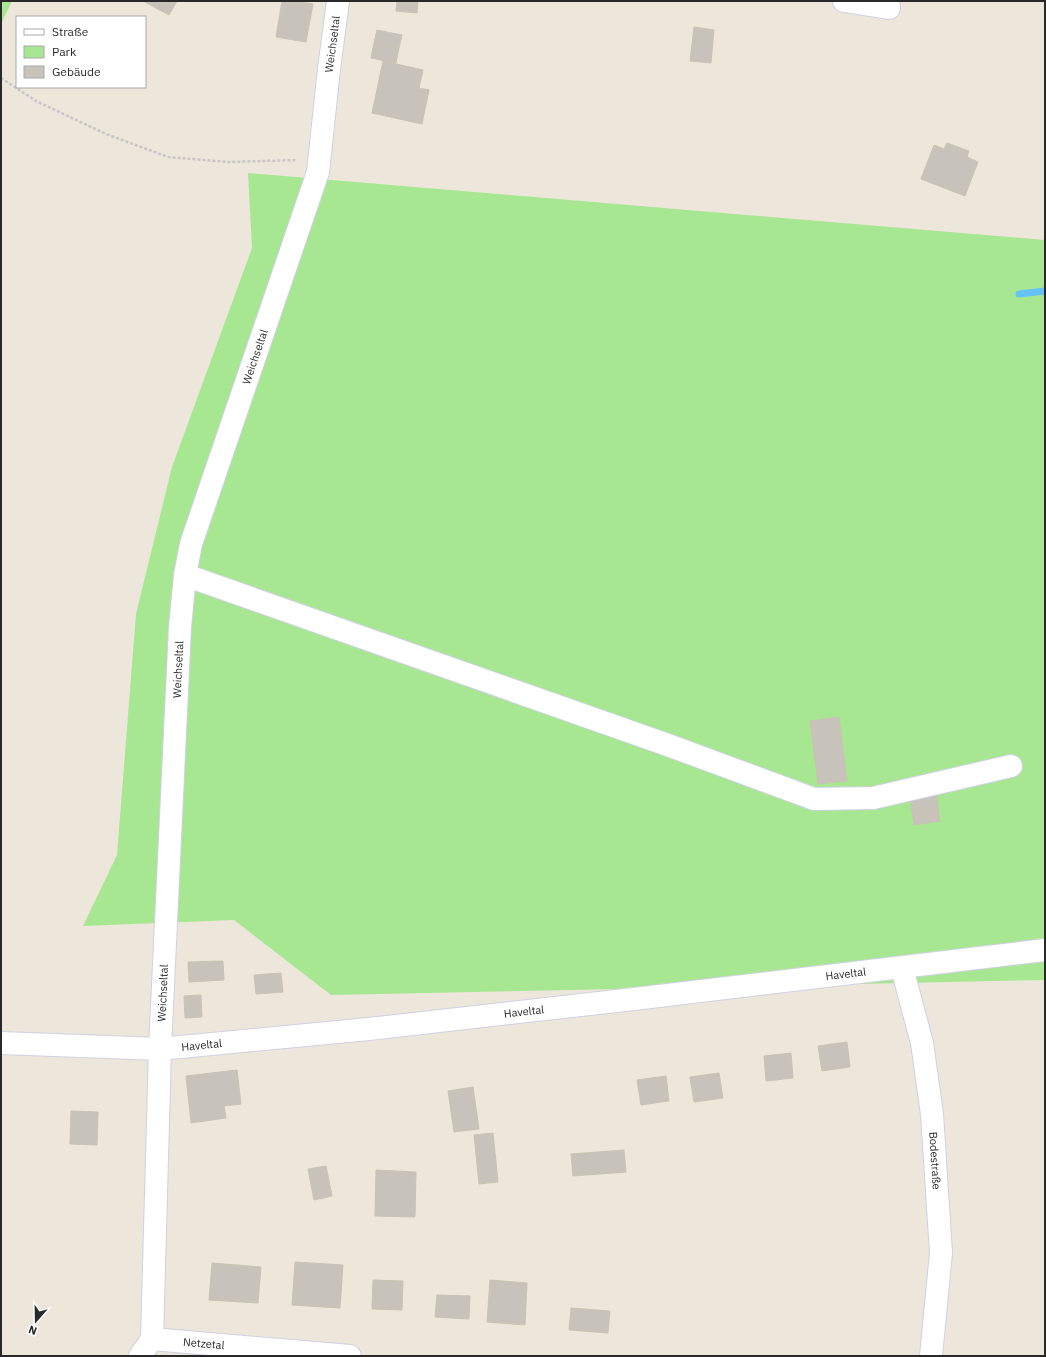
<svg xmlns="http://www.w3.org/2000/svg" width="1046" height="1357" viewBox="0 0 1046 1357" font-family="'IBM Plex Sans',sans-serif">
<style>
.green{fill:#a7e792}
.lines{fill:none;stroke-linecap:round;stroke-linejoin:round}
.stream{stroke:#65c2f6;stroke-width:7}
.building{fill:#c8c3ba;stroke:#c8c3b3}
.minor-casing{stroke:#cfd1e3;stroke-width:24}
.path{stroke:#c7c7c7;stroke-width:2.5;stroke-dasharray:3 2;stroke-linecap:butt}
.minor{stroke:#fff;stroke-width:22}
.labels{text-anchor:middle;stroke-width:3;stroke-linejoin:round;paint-order:stroke}
.street-label{font-size:11px;fill:#292929;stroke:#fff}
</style>
<rect width="100%" height="100%" fill="#ede6da"/>
<g class="green">
<polygon points="1,1 12,1 1,24"/>
<polygon points="248,173 1045,240 1045,980 331,995 234,920 83,926 117,855 136,614 172,467 252,248"/>
</g>
<g class="lines">
<polyline class="stream" points="1019,294 1045,291"/>
</g>
<g class="building">
<polygon points="143,1 177,1 169,15"/>
<polygon points="282,1 295,1 313,4 306,42 276,37"/>
<polygon points="397,1 418,1 417,13 396,11"/>
<polygon points="694,27 714,30 711,63 690,61"/>
<polygon points="377,30 402,35 399,48 374,43"/>
<polygon points="374,43 399,48 396,63 371,58"/>
<polygon points="383,61 423,70 419,88 429,90 422,124 372,113"/>
<polygon points="947,143 969,151 967,157 978,162 965,196 921,179 934,145 944,149"/>
<polygon points="839,717 847,781 818,784 810,721"/>
<polygon points="936,794 940,821 914,825 910,798"/>
<polygon points="223,961 224,980 189,982 188,962"/>
<polygon points="281,973 283,992 256,994 254,975"/>
<polygon points="201,995 202,1017 185,1018 184,996"/>
<polygon points="847,1042 850,1067 822,1071 818,1046"/>
<polygon points="791,1053 793,1078 766,1081 764,1056"/>
<polygon points="237,1070 241,1104 224,1106 226,1118 191,1123 186,1076"/>
<polygon points="719,1073 723,1098 694,1102 690,1077"/>
<polygon points="666,1076 669,1101 641,1105 637,1080"/>
<polygon points="473,1087 479,1129 454,1132 448,1091"/>
<polygon points="71,1111 98,1112 97,1145 70,1144"/>
<polygon points="493,1133 498,1182 479,1184 474,1135"/>
<polygon points="624,1150 626,1172 573,1176 571,1154"/>
<polygon points="326,1166 332,1196 314,1200 308,1169"/>
<polygon points="376,1170 416,1172 415,1217 375,1216"/>
<polygon points="295,1262 343,1265 340,1308 292,1305"/>
<polygon points="212,1263 261,1267 258,1303 209,1300"/>
<polygon points="373,1280 403,1281 402,1310 372,1309"/>
<polygon points="490,1280 527,1283 525,1325 487,1322"/>
<polygon points="437,1295 470,1296 469,1319 435,1317"/>
<polygon points="571,1308 610,1311 608,1333 569,1330"/>
</g>
<g class="lines">
<g class="minor-casing">
<g id="minor">
<polyline points="844,1 889,8 888,1"/>
<polyline points="185,575 665,744 814,799 873,798 1011,766"/>
<path id="s1" d="M902,968l20,75 10,71 9,139 -10,103"/>
<path id="s2" d="M1,1043l159,6 209,-20 265,-30 411,-49"/>
<path id="s3" d="M152,1339l198,17"/>
<path id="s4" d="M140,1356l12,-17 8,-290 20,-422 5,-52 6,-31 127,-372 11,-103 9,-68"/>
</g>
</g>
<polyline class="path" points="1,78 36,101 106,134 168,157 228,162 297,160"/>
<use href="#minor" class="minor"/>
</g>
<g class="labels">
<g class="street-label">
<text dy="4" stroke="none"><textPath href="#s4" startOffset="1339">Weichseltal</textPath></text>
<text dy="4" stroke="none"><textPath href="#s4" startOffset="1015">Weichseltal</textPath></text>
<text dy="4" stroke="none"><textPath href="#s4" startOffset="691">Weichseltal</textPath></text>
<text dy="4" stroke="none"><textPath href="#s2" startOffset="849">Haveltal</textPath></text>
<text dy="4" stroke="none"><textPath href="#s4" startOffset="367">Weichseltal</textPath></text>
<text dy="4" stroke="none"><textPath href="#s2" startOffset="525">Haveltal</textPath></text>
<text dy="4" stroke="none"><textPath href="#s2" startOffset="201">Haveltal</textPath></text>
<text dy="4" stroke="none"><textPath href="#s1" startOffset="196">Bodestraße</textPath></text>
<text dy="4" stroke="none"><textPath href="#s3" startOffset="52">Netzetal</textPath></text>
</g>
</g>
<rect width="1046" height="1357" fill="none" stroke="#292929" stroke-width="4"/>
<rect x="16" y="16" width="130" height="72" fill="#ffffff" stroke="#a9a9a9"/>
<rect x="24" y="29" width="20" height="6" fill="#ffffff" stroke="#a9a9a9"/>
<text x="52" y="36" font-size="12" fill="#292929">Straße</text>
<rect x="24" y="46" width="20" height="12" fill="#a7e792" stroke="#a9a9a9"/>
<text x="52" y="56" font-size="12" fill="#292929">Park</text>
<rect x="24" y="66" width="20" height="12" fill="#c8c3ba" stroke="#a9a9a9"/>
<text x="52" y="76" font-size="12" fill="#292929">Gebäude</text>
<g transform="translate(36 1321) rotate(200)" stroke="#ffffff" stroke-width="3" paint-order="stroke">
<path d="M0-3L7 15L0 10L-7 15Z" fill="#292929"/>
<text y="-6" font-size="11" font-weight="bold" text-anchor="middle" fill="#292929">N</text>
</g>
</svg>
